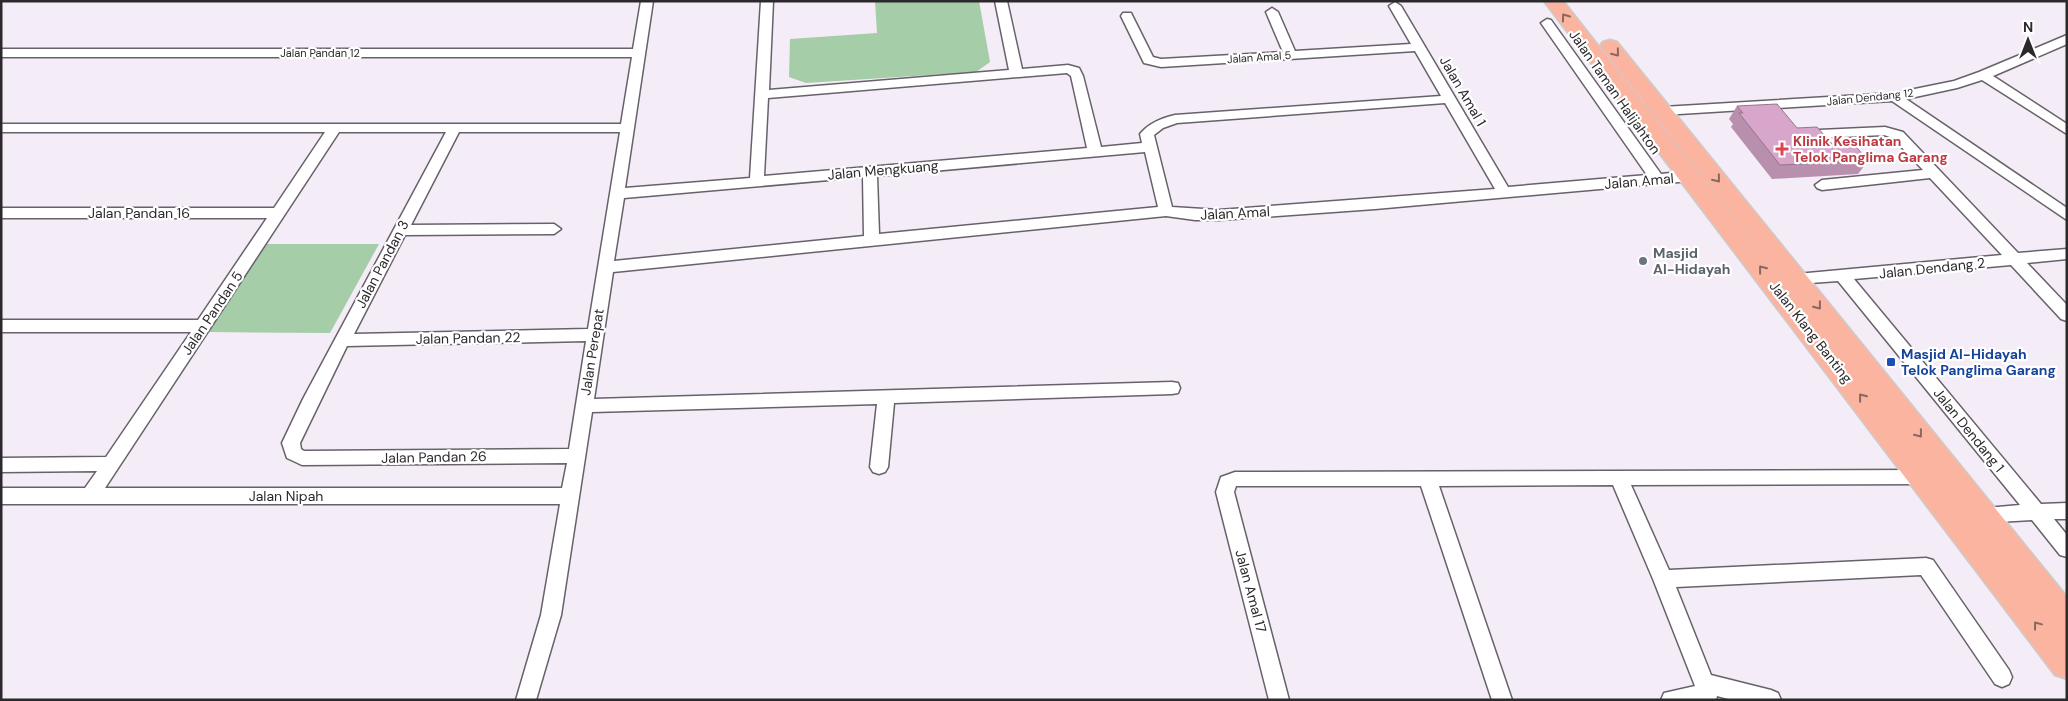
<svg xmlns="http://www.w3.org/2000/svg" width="2068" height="701" viewBox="0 0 2068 701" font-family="'DM Sans',sans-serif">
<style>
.green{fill:#a4cda8}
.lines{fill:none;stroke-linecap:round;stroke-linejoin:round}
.minor-casing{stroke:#68616a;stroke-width:3}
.trunk-casing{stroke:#ccc;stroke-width:3}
.minor{fill:#fff;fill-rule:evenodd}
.trunk{fill:#fbb4a0;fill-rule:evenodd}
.wall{fill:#b98fae}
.building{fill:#d7a6ca;stroke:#96748d}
.oneway{stroke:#896860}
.health-dot{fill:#e0444e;stroke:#fff;stroke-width:2}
.worship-dot{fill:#6b7280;stroke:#fff;stroke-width:2}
.transit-dot{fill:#1a4fb4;stroke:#fff;stroke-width:2}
.labels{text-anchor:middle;stroke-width:4.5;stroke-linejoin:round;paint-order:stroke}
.far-street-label{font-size:11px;fill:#2c292c;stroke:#fff}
.street-label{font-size:14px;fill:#2c292c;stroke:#fff}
.health-label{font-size:14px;font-weight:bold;fill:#be3a42;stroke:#fff;text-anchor:start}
.worship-label{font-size:14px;font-weight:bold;fill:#5b616d;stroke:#fff;text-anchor:start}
.transit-label{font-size:14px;font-weight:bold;fill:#164399;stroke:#fff;text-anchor:start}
</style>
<rect width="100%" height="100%" fill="#f4ecf6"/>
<g class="green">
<polygon points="875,1 979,1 990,62 976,72 806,83 789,77 790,39 877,33"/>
<polygon points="266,244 379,244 330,333 208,332"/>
</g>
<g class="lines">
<g class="minor-casing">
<g id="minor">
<path d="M641,1h12l-28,187 125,-10 11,-177h12l-4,89 240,-20 -14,-69h12l15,68 46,-4 11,3 4,8 18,71 41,-4 -2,-9c9,-11 22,-16 35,-19l266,-19 -26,-45 -254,16 -17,-4 -23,-47 2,-3h8l22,44 8,2 122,-7 -17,-40 6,-4 6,4 17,39 116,-7 -22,-38 6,-4 6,4 107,181 139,-12 -106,-152 6,-4 4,1 110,154 29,-3 7,5 -7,5 -315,28 -156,11h-24l-29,-4 -553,56 -19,127 578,-17 6,1 2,5 -2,5 -6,1 -278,9 -6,64 -3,5 -6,2 -6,-2 -3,-5 7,-63 -285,8 -31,203 -25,85h-20l25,-85 19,-111h-559v-16h84l12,-17 -96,1v-14l105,-1 85,-125h-190v-12h197l69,-102h-266v-10h273l51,-76h-324v-8h620l11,-67h-631v-8h632zM1067,73l4,3 16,72 -323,28 4,-78zM1445,103l50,86 -276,21 -47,-3 -18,-72 9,-7 14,-5zM339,132h107l-143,267 -21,44 5,15 15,7 265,-2 -5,25h-457zM459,132h161l-32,197 -234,5 51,-99 149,-1 7,-5 -7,-5 -143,1zM1145,152l13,55 -279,27 -2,-58zM863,177l1,59 -250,25 10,-63zM586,341l-17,108 -265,2 -3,-2 -1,-6 47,-97z"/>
<polygon points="2067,35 2067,44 1993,76 2067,124 2067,134 1982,80 1957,88 1906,99 2067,208 2067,220 1892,101 1663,115 1656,111 1663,107 1895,93 1954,81 1979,72"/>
<polygon points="1885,127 1903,132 2018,253 2067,249 2067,259 2027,263 2067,305 2067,321 2061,319 2011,265 1854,279 2041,504 2067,503 2067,519 2054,519 2067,535 2067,557 2060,555 2032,520 1981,523 1975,521 1972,515 1975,509 2020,505 1838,281 1797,284 1792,283 1789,279 1792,275 1797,274 2002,255 1930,178 1822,190 1817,188 1815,185 1822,180 1923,170 1893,138 1884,135 1819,138 1812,134 1819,130"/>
<polygon points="1924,470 1930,472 1933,477 1930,482 1924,484 1631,485 1669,570 1926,558 1933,560 2009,670 2012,677 2009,684 2002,687 1995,684 1921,575 1676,587 1711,675 1771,690 1778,693 1781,700 1732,700 1717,696 1716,700 1661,700 1664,693 1695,686 1653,579 1613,485 1439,486 1512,700 1492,700 1421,486 1236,486 1234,492 1289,700 1269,700 1216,492 1221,477 1235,472"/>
</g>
</g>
<g class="trunk-casing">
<polygon id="trunk" points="1544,1 1563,1 1810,314 1600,46 1603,42 1610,40 1617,42 2067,597 2067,636 2065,636 2067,638 2067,679 2055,675"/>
</g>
<use href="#minor" class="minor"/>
<use href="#trunk" class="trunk"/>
</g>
<polygon class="wall" points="1737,106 1797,128 1868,161 1858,174 1772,179 1731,127 1733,124 1729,119"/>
<polygon class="building" points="1777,104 1797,128 1817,127 1832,144 1853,143 1868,161 1780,165 1739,113 1743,113 1737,106"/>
<defs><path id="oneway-chevron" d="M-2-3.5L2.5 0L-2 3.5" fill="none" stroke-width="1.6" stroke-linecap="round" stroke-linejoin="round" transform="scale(1.25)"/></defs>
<g class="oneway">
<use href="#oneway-chevron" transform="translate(1565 17) rotate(-126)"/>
<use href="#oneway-chevron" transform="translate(1616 53) rotate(51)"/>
<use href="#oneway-chevron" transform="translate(1717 179) rotate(51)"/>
<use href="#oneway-chevron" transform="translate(1762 269) rotate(-128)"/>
<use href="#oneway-chevron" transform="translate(1818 306) rotate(52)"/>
<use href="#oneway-chevron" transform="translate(1862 397) rotate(-128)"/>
<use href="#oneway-chevron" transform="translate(1919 434) rotate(52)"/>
<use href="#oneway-chevron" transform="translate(2037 625) rotate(-127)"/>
</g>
<path class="health-dot" d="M1779.5 141.5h5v5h5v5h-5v5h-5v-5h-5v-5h5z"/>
<circle class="worship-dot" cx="1643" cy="261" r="5"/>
<rect class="transit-dot" x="1886" y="357" width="10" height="10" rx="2.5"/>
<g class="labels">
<g class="far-street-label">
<text x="320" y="57">Jalan Pandan 12</text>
<text transform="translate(1259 57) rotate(-4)" y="4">Jalan Amal 5</text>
<text transform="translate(1870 97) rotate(-6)" y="4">Jalan Dendang 12</text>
</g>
<g class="street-label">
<text transform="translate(1463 91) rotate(60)" y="5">Jalan Amal 1</text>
<text transform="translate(1615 92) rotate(55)" y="5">Jalan Taman Halijahton</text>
<text transform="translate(883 170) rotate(-5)" y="5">Jalan Mengkuang</text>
<text transform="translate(1639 181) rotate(-5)" y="5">Jalan Amal</text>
<text x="139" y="218">Jalan Pandan 16</text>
<text transform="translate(1235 213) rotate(-3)" y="5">Jalan Amal</text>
<text transform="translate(382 264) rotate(-62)" y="5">Jalan Pandan 3</text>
<text transform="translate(1932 268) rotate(-6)" y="5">Jalan Dendang 2</text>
<text transform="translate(212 313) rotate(-56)" y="5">Jalan Pandan 5</text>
<text transform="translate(1811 332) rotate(52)" y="5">Jalan Klang Banting</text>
<text transform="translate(468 338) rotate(-1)" y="5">Jalan Pandan 22</text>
<text transform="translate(592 352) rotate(-81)" y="5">Jalan Perepat</text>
<text transform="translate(1969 430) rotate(51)" y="5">Jalan Dendang 1</text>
<text transform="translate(434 457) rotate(-1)" y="5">Jalan Pandan 26</text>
<text x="286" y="501">Jalan Nipah</text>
<text transform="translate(1251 591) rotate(75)" y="5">Jalan Amal 17</text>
</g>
<g class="health-label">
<text x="1793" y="146">Klinik Kesihatan<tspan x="1793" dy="16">Telok Panglima Garang</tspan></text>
</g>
<g class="worship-label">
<text x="1653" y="258">Masjid<tspan x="1653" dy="16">Al-Hidayah</tspan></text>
</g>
<g class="transit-label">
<text x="1901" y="359">Masjid Al-Hidayah<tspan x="1901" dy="16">Telok Panglima Garang</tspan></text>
</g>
</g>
<rect width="2068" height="701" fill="none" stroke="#2c292c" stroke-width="5"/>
<g transform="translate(2028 40)" stroke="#ffffff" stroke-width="4" paint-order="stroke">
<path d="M0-4L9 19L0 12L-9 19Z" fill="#2c292c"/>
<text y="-8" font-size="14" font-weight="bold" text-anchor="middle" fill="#2c292c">N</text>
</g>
</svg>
